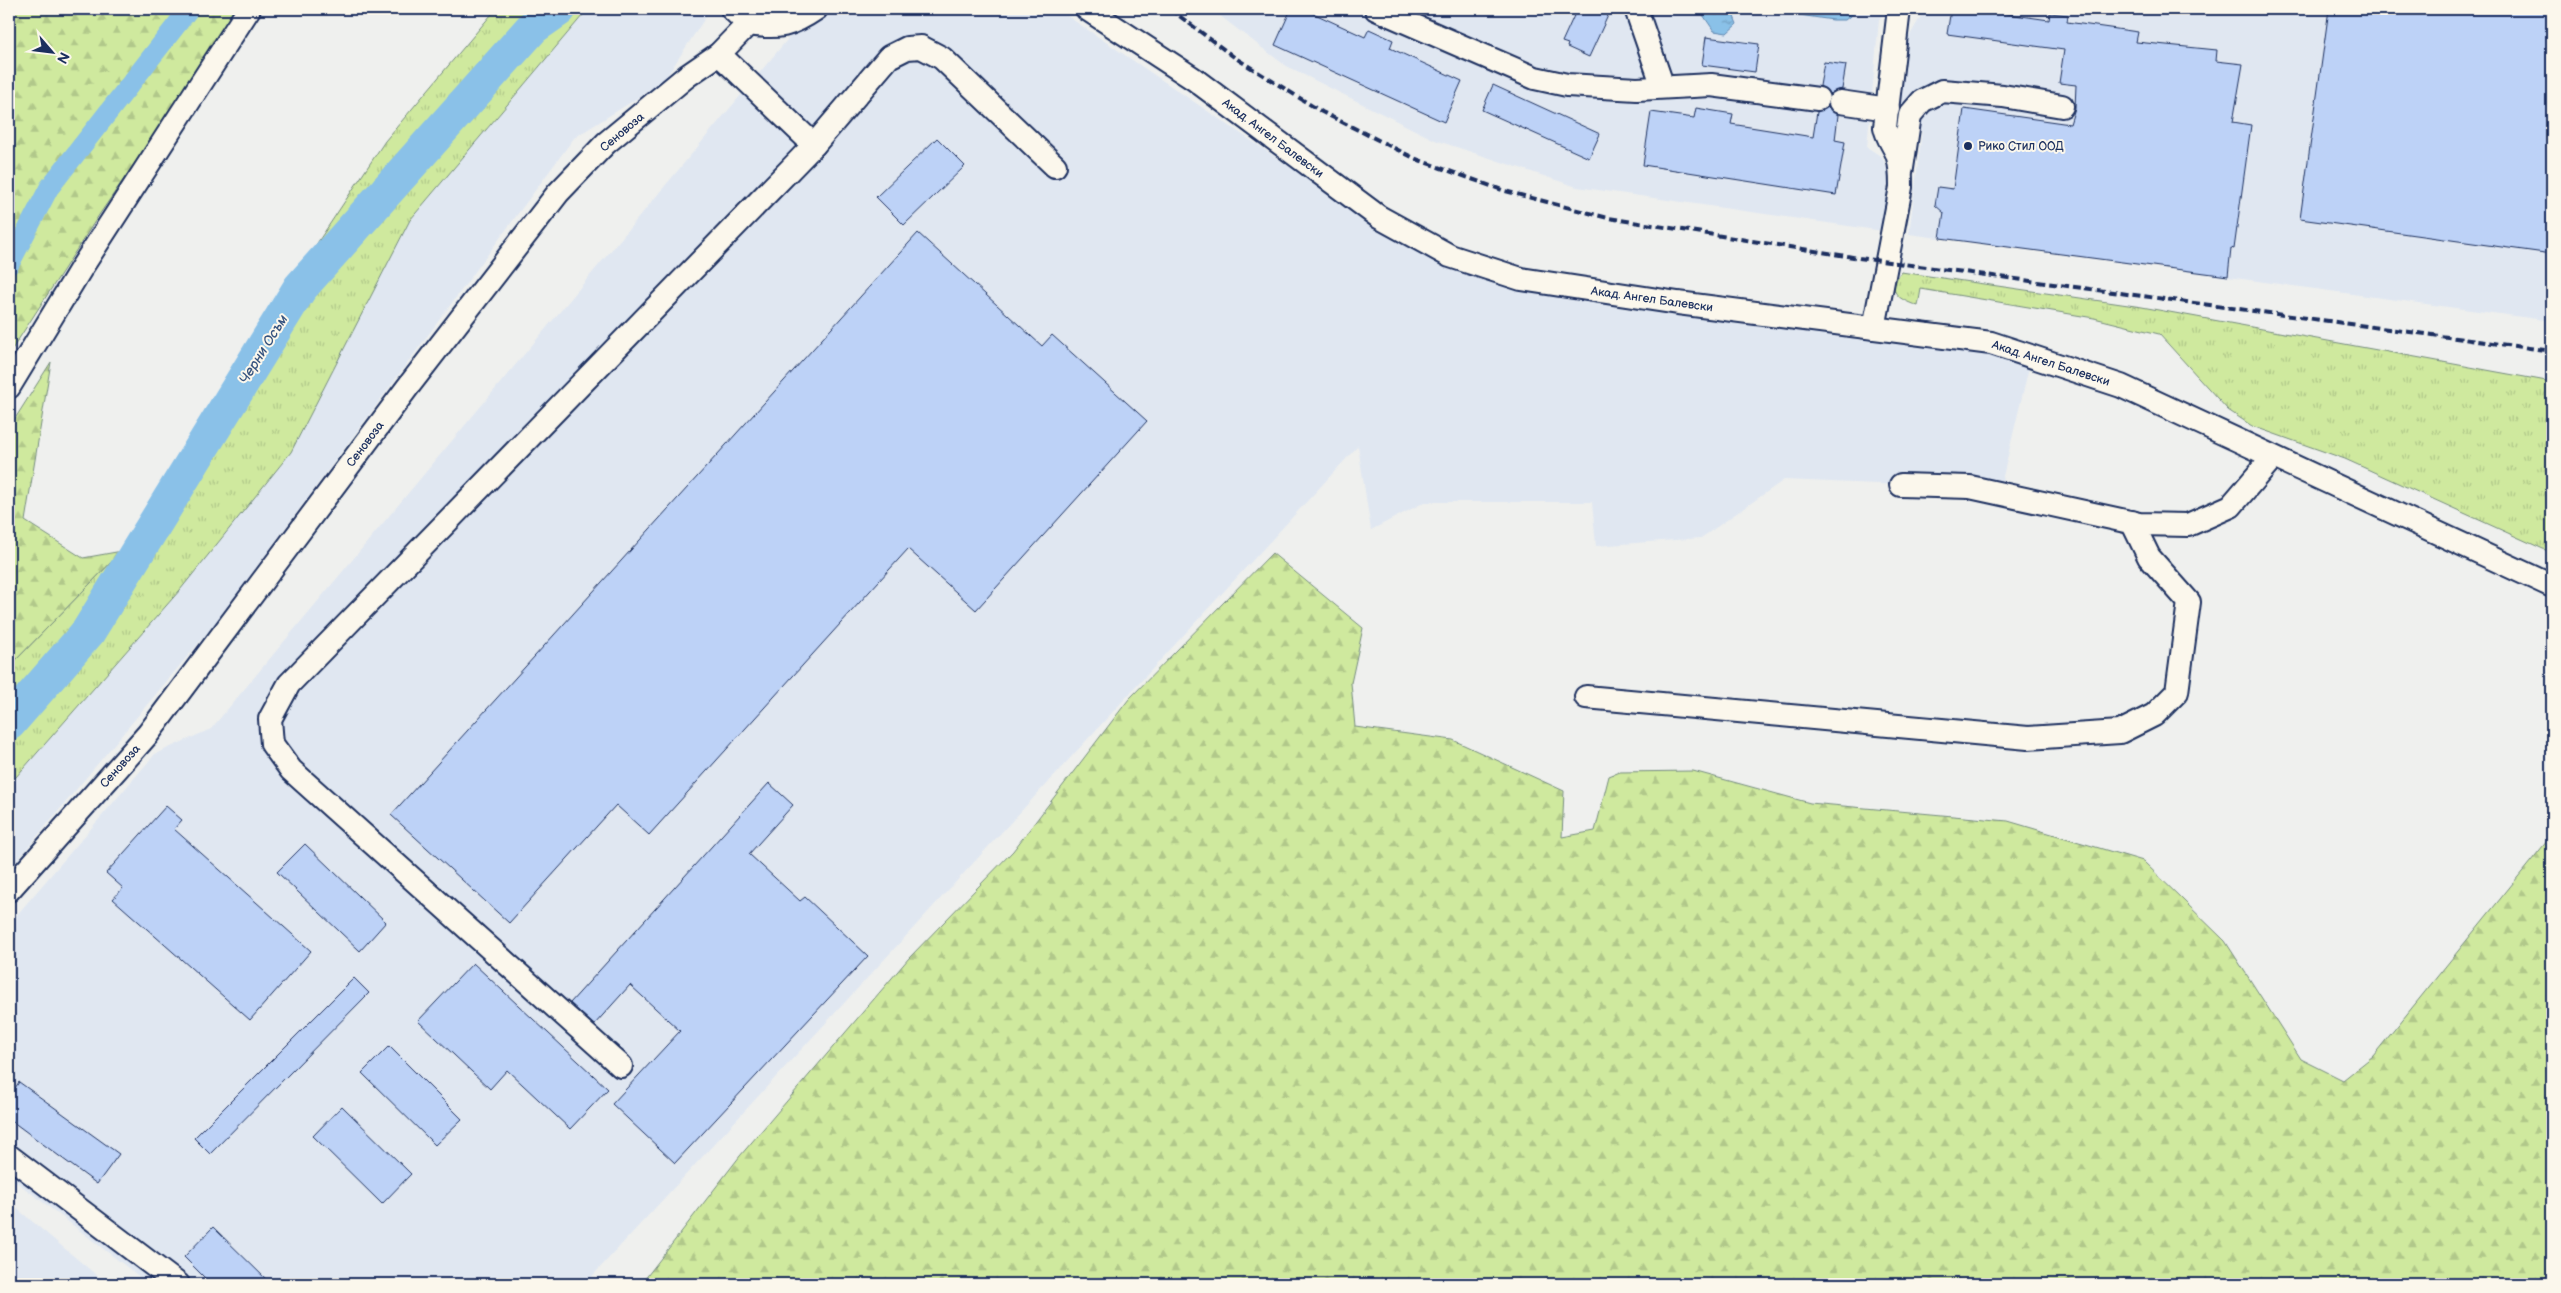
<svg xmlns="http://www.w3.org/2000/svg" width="2561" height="1293" viewBox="0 0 2561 1293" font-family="'Balsamiq Sans',sans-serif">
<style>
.built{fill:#e0e7f1}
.grass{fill:url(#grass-tufts);stroke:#758c7e}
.forest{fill:url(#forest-firs);stroke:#758c7e}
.water{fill:url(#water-ripples);stroke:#5e87b1}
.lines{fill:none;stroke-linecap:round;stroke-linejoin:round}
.canal{stroke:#8ac1e8;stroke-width:20}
.river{stroke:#8ac1e8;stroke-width:35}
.building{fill:#bdd2f7;stroke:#1b2f5e}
.minor-casing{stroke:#1b2f5e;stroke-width:26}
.minor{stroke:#fbf7ec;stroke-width:22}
.rail{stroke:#1b2f5e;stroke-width:4;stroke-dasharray:8 4;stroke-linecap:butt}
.poi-dot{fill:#1b2f5e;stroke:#fbf7ec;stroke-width:2}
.labels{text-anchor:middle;stroke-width:4;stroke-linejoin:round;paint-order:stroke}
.street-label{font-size:12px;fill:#1b2f5e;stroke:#fbf7ec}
.poi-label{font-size:12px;fill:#1b2f5e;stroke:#fbf7ec;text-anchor:start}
.water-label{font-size:14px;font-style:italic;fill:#375480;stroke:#fbf7ec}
</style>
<defs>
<pattern id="grass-tufts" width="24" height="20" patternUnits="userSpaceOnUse" patternTransform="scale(1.25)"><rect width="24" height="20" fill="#cfe99e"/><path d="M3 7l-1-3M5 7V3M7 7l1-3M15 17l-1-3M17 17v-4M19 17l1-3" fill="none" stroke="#b1c88a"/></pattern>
<pattern id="forest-firs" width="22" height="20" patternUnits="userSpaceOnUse" patternTransform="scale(1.25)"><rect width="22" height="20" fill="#cfe99e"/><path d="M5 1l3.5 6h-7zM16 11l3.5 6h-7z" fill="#b1c88a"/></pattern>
<pattern id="water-ripples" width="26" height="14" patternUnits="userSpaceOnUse" patternTransform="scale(1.25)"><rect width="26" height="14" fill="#8ac1e8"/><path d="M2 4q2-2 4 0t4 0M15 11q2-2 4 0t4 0" fill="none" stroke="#709dbf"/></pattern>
</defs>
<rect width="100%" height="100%" fill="#eff0ee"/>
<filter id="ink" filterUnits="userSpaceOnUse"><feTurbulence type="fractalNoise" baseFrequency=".02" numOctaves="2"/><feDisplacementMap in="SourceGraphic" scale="10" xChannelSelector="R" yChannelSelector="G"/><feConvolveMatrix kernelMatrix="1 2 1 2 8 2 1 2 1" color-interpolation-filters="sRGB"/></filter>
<g filter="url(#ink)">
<g class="built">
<polygon points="588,9 700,9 707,15 663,82 574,138 212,627 9,870 9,785 180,590 291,452 410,220"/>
<polygon points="835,9 1057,9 1324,190 1437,262 1628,309 1913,334 2031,359 1999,493 1901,485 1784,480 1701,538 1596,546 1592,502 1425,502 1371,530 1358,446 585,1284 149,1284 9,1176 9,924 155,754 211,729 797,28"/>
<polygon points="1211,9 1699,9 1714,31 1737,24 1731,9 1854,14 1854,9 1885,9 1879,20 1867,147 1882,157 1889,172 1883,231 1577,187 1435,140 1286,66"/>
<polygon points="1925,9 2552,9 2552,321 1909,234 1922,131 1896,126 1905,44"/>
<polygon points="9,1202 107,1284 9,1284"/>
</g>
<g class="grass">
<polygon points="496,9 588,9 410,220 291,452 180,590 9,785 9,667 122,551 272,311 385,141"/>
<path d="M1901,272l241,35 410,75v171l-207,-94 -93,-33 -24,-16 -69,-76 -65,-16 -173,-29 -3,17c-20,-7 -32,-14 -17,-34z"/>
</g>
<g class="forest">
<polygon points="9,9 241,9 99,215 9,354"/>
<polygon points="51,362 25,521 83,558 122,551 9,667 9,428"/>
<polygon points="1272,553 1363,628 1351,683 1355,727 1453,740 1564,791 1562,837 1595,831 1609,776 1619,772 1693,771 1810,803 2008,821 2143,861 2225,941 2301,1059 2343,1080 2373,1056 2552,835 2552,1284 641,1284 740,1156 909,958 1013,851 1129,699"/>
</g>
<g class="water">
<polygon points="1699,9 1731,9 1737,24 1727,33 1714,31"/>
<polygon points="1759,9 1854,9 1854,13 1845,20 1833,20"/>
</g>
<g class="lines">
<polyline class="canal" points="9,265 49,188 189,9"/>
<polyline class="river" points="9,723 88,632 300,288 533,27 559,9"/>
</g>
<g class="building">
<polygon points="1291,9 1304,9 1365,37 1369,29 1393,40 1390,48 1462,81 1444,122 1275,45"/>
<polygon points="1577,9 1611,9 1589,57 1567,47 1568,44 1562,42"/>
<polygon points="1951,9 1973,9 2049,20 2050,13 2068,15 2067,22 2138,32 2136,42 2217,50 2216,61 2243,64 2233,122 2251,125 2234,249 2231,248 2228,276 1940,238 1944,213 1935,205 1938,187 1953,189 1964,109 2070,124 2075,108 2076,85 2059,83 2064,50 1947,34"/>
<polygon points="2329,9 2552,9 2552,254 2300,219"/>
<polygon points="1706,37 1759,44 1755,72 1702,65"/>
<polygon points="1824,62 1846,65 1842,89 1830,94 1820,86"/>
<polygon points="1493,85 1600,134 1589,158 1482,110"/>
<polygon points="1828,107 1838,115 1835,140 1845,142 1836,195 1643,165 1651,112 1694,118 1696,108 1733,114 1731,124 1813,137 1817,112"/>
<polygon points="937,138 965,166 904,225 876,197"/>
<polygon points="918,233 1042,346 1052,335 1147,421 976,610 908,549 649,835 616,805 509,923 391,815"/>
<polygon points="769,783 793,805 749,854 800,901 805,897 868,956 675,1163 612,1104 680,1031 630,985 594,1025 570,1003"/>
<polygon points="166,806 182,820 174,829 311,951 250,1020 113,899 123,888 106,873"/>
<polygon points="305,844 386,922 360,951 277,872"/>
<polygon points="473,963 608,1089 570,1129 507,1070 490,1089 418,1021"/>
<polygon points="354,978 369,993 210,1154 194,1138"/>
<polygon points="389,1046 462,1119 435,1145 362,1073"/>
<polygon points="19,1082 119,1154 97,1184 9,1119 9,1097"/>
<polygon points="342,1106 411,1174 382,1204 313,1136"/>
<polygon points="213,1227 271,1284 211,1284 184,1257"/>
</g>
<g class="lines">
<g class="minor-casing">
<g id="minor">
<polyline points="732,9 748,24"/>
<polyline points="1087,9 1194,79 1379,217 1450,256 1521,279 1678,303 1991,343 2121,386 2552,586"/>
<polyline points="1376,9 1535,78 1567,85 1637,89 1711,85 1818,99"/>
<polyline points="1636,9 1663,87"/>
<path d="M748,24c31,5 43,2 68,-15"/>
<polyline points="719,54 814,145"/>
<polyline points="1840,102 1888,109"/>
<polyline points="1902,168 1910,115 1922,101 1942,91 2003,96 2062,106"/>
<path d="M1874,328l27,-141c0,-12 0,-22 -4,-33 -4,-10 -10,-16 -12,-27l14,-118"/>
<polyline points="9,387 82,267 249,9"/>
<polyline points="1901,485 1970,487 2139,524 2188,525 2231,506 2273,457"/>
<polyline points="1586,697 2028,738 2120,732 2154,715 2177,692 2189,602 2149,557 2132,522"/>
<polyline points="9,890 148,734 407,388 558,193 606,143 687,76 719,54 748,24"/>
<polyline points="621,1066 291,770 272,744 270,719 289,684 814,145 889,57 907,48 921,47 942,58 1055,166"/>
<polyline points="9,1156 178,1284"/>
</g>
</g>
<use href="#minor" class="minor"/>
<polyline class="rail" points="1170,9 1234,57 1322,112 1416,159 1505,191 1608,218 1859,258 2552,351"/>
</g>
</g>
<circle class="poi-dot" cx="1968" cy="146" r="5"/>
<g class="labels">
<g class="street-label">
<text transform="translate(622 132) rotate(-40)" y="4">Сеновоза</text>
<text transform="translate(1273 138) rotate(37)" y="4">Акад. Ангел Балевски</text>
<text transform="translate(1652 299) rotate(8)" y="4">Акад. Ангел Балевски</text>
<text transform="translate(2051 363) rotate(18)" y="4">Акад. Ангел Балевски</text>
<text transform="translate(365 444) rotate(-53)" y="4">Сеновоза</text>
<text transform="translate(120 766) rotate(-48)" y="4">Сеновоза</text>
</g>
<g class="poi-label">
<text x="1978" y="150">Рико Стил ООД</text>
</g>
<g class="water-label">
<text transform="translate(263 349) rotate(-58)" y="5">Черни Осъм</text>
</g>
</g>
<rect width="2561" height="1293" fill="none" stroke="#fbf7ec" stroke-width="30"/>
<rect x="15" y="15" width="2531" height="1263" fill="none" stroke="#1b2f5e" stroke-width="2" filter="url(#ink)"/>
<g transform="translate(52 52) rotate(118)" stroke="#fbf7ec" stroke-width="4" paint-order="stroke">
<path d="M0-4L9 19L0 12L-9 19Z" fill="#1b2f5e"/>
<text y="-8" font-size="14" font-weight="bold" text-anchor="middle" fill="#1b2f5e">N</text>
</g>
</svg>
